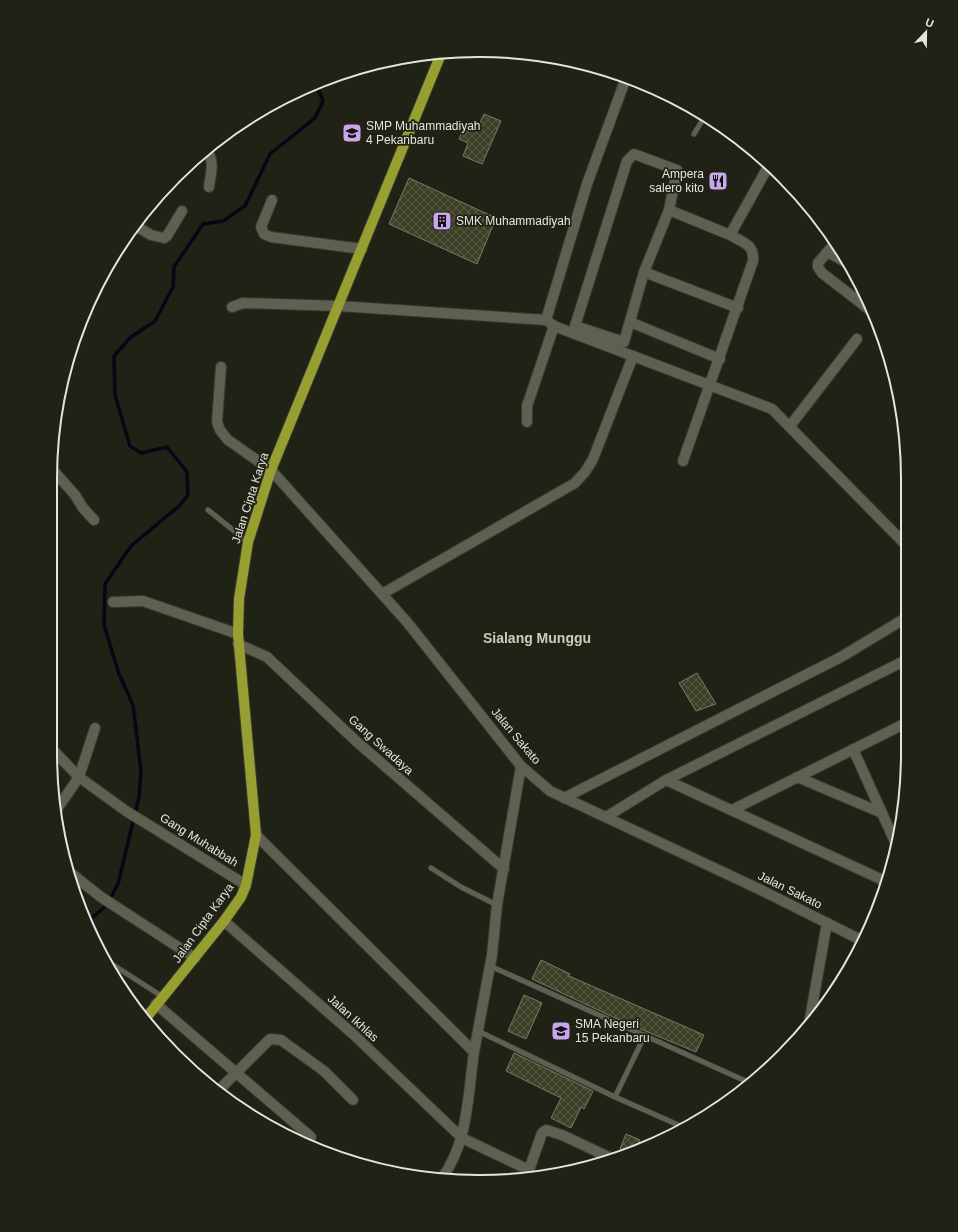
<svg xmlns="http://www.w3.org/2000/svg" width="958" height="1232" viewBox="0 0 958 1232" font-family="Helvetica,sans-serif">
<style>
.lines{fill:none;stroke-linecap:round;stroke-linejoin:round}
.stream{stroke:#0c0415;stroke-width:3.5}
.building{fill:url(#building-cross-hatch);stroke:#787a6a}
.lane-casing{stroke:#3a3b32;stroke-width:6}
.street-casing{stroke:#3a3b32;stroke-width:12}
.primary-casing{stroke:#3a3b32;stroke-width:12}
.lane{stroke:#5e6151;stroke-width:5}
.street{stroke:#5e6151;stroke-width:10}
.primary{stroke:#969f2f;stroke-width:10}
.labels{text-anchor:middle;stroke-width:3.5;stroke-linejoin:round;paint-order:stroke}
.poi-label{font-size:12px;fill:#e4e6dd;stroke:#202215;text-anchor:start}
.street-label{font-size:12px;fill:#e4e6dd;stroke:#202215}
.quarter-label{font-size:14px;font-weight:bold;fill:#cacdbc;stroke:#202215}
.rim{fill:none;stroke:#e4e6dd;stroke-width:2}
</style>
<defs>
<pattern id="building-cross-hatch" width="8" height="8" patternUnits="userSpaceOnUse"><rect width="8" height="8" fill="#3d4026"/><path d="M0 0l8 8M0 8l8-8" fill="none" stroke="#595c45"/></pattern>
</defs>
<rect width="100%" height="100%" fill="#202215"/>
<g class="lines">
<polyline class="stream" points="88,921 106,906 118,884 139,797 141,771 133,705 119,674 104,625 105,584 131,546 179,506 188,495 187,472 167,447 141,453 130,446 115,395 114,356 131,337 155,321 173,287 174,267 203,224 223,221 245,206 270,154 315,118 323,101 315,82"/>
</g>
<g class="building">
<polygon points="484,114 501,121 482,164 463,156 468,143 459,139 464,126 476,131"/>
<polygon points="409,178 496,218 477,264 389,224"/>
<polygon points="697,673 716,704 696,711 679,683"/>
<polygon points="541,960 570,974 569,976 704,1035 696,1052 626,1023 532,979"/>
<polygon points="524,995 542,1003 526,1039 508,1031"/>
<polygon points="514,1053 593,1091 584,1109 581,1107 571,1128 551,1118 561,1098 506,1071"/>
<polygon points="626,1134 640,1140 635,1150 629,1153 620,1149"/>
</g>
<g class="lines">
<g class="lane-casing">
<g id="lane">
<polyline points="694,134 705,116"/>
<polyline points="208,510 248,542"/>
<polyline points="431,868 461,887 497,905"/>
<polyline points="104,959 163,997"/>
<polyline points="490,966 750,1083"/>
<polyline points="478,1031 615,1097 645,1035"/>
<polyline points="615,1097 683,1127"/>
</g>
</g>
<g class="street-casing">
<g id="street">
<path d="M206,151c10,9 4,25 3,36"/>
<polygon points="634,154 677,170 669,210 644,272 624,342 575,326 627,161"/>
<polyline points="272,200 261,227 264,234 271,237 362,249"/>
<polyline points="669,210 730,235"/>
<polyline points="134,225 151,235 164,238 167,236 182,211"/>
<polyline points="836,242 818,263 818,267 822,273 870,310"/>
<polyline points="827,252 846,262"/>
<polyline points="644,272 738,308"/>
<polyline points="232,307 243,303 339,306 546,320 554,326 772,409 904,543"/>
<polyline points="546,320 587,184 626,78"/>
<polyline points="630,322 720,359"/>
<polyline points="221,367 217,422 220,430 228,440 271,470 407,622 521,766 550,791 761,890 861,940"/>
<polyline points="527,422 527,406 554,326"/>
<polyline points="790,426 857,339"/>
<path d="M683,461l70,-200c1,-17 -9,-18 -23,-26l39,-70"/>
<polyline points="51,468 75,495 83,508 94,520"/>
<polyline points="382,594 575,483 585,472 593,459 633,356"/>
<polyline points="113,602 143,601 238,634"/>
<polyline points="238,644 267,657 357,742 504,869"/>
<polyline points="50,747 79,777 126,811 246,885"/>
<polyline points="853,749 896,844"/>
<polyline points="797,777 882,813"/>
<polyline points="666,780 887,882"/>
<polyline points="564,798 841,657 904,619"/>
<polyline points="57,809 79,777 95,728"/>
<polyline points="732,810 904,724"/>
<polyline points="606,817 666,780 904,661"/>
<path d="M256,835l218,217c-6,42 -6,93 -33,127"/>
<polyline points="68,871 101,897 195,958"/>
<polyline points="224,921 353,1034 462,1138 529,1170 528,1177"/>
<polyline points="156,1004 311,1137"/>
<polyline points="809,1024 827,923"/>
<polyline points="474,1052 492,955 497,905 521,766"/>
<polyline points="219,1090 270,1039 281,1040 324,1071 353,1100"/>
<polyline points="529,1170 542,1133 546,1130 562,1135 615,1160"/>
</g>
</g>
<g class="primary-casing">
<polyline id="primary" points="146,1018 224,921 241,897 246,885 256,835 238,634 239,599 248,542 271,470 441,54"/>
</g>
<use href="#lane" class="lane"/>
<use href="#street" class="street"/>
<use href="#primary" class="primary"/>
</g>
<defs>
<g id="school-square" transform="scale(1)"><rect x="-9" y="-9" width="18" height="18" rx="4" fill="#c9a5ee" stroke="#202215"/><path d="M0-5L7-2L0 1L-7-2ZM-4 1L0 2.5L4 1V4Q0 6-4 4Z" fill="#111"/></g>
<g id="restaurant-square" transform="scale(1)"><rect x="-9" y="-9" width="18" height="18" rx="4" fill="#c9a5ee" stroke="#202215"/><path d="M-5-6h1v4h1v-4h1v4h1v-4h1v5L-1.5 .5V6h-2V.5L-5-1ZM5-6V6H3V1.5H1.5Q1.5-4 5-6Z" fill="#111"/></g>
<g id="building-square" transform="scale(1)"><rect x="-9" y="-9" width="18" height="18" rx="4" fill="#c9a5ee" stroke="#202215"/><path d="M-4-6H4V6H1V3H-1V6H-4ZM-2.5-4.3h1.7v1.8h-1.7ZM.8-4.3h1.7v1.8H.8ZM-2.5-1h1.7V.8h-1.7ZM.8-1h1.7V.8H.8Z" fill="#111"/></g>
</defs>
<g fill-rule="evenodd">
<use href="#school-square" x="352" y="133"/>
<use href="#restaurant-square" x="718" y="181"/>
<use href="#building-square" x="442" y="221"/>
<use href="#school-square" x="561" y="1031"/>
</g>
<g class="labels">
<g class="poi-label">
<text x="366" y="130">SMP Muhammadiyah<tspan x="366" dy="14">4 Pekanbaru</tspan></text>
<text x="704" y="178" text-anchor="end">Ampera<tspan x="704" dy="14">salero kito</tspan></text>
<text x="456" y="225">SMK Muhammadiyah</text>
<text x="575" y="1028">SMA Negeri<tspan x="575" dy="14">15 Pekanbaru</tspan></text>
</g>
<g class="street-label">
<text transform="translate(250 498) rotate(-72)" y="4">Jalan Cipta Karya</text>
<text transform="translate(516 736) rotate(50)" y="4">Jalan Sakato</text>
<text transform="translate(381 745) rotate(42)" y="4">Gang Swadaya</text>
<text transform="translate(199 840) rotate(32)" y="4">Gang Muhabbah</text>
<text transform="translate(790 890) rotate(26)" y="4">Jalan Sakato</text>
<text transform="translate(203 923) rotate(-54)" y="4">Jalan Cipta Karya</text>
<text transform="translate(353 1018) rotate(42)" y="4">Jalan Ikhlas</text>
</g>
<g class="quarter-label">
<text x="537" y="643">Sialang Munggu</text>
</g>
</g>
<path d="M0 0H958V1232H0ZM479 57H479A422 422 0 0 1 901 479V753A422 422 0 0 1 479 1175H479A422 422 0 0 1 57 753V479A422 422 0 0 1 479 57Z" fill="#202215" fill-rule="evenodd"/>
<path class="rim" d="M479 57H479A422 422 0 0 1 901 479V753A422 422 0 0 1 479 1175H479A422 422 0 0 1 57 753V479A422 422 0 0 1 479 57Z"/>
<g transform="translate(926 32) rotate(22)" stroke="#202215" stroke-width="3" paint-order="stroke">
<path d="M0-3L7 15L0 10L-7 15Z" fill="#e4e6dd"/>
<text y="-6" font-size="11" font-weight="bold" text-anchor="middle" fill="#e4e6dd">U</text>
</g>
</svg>
